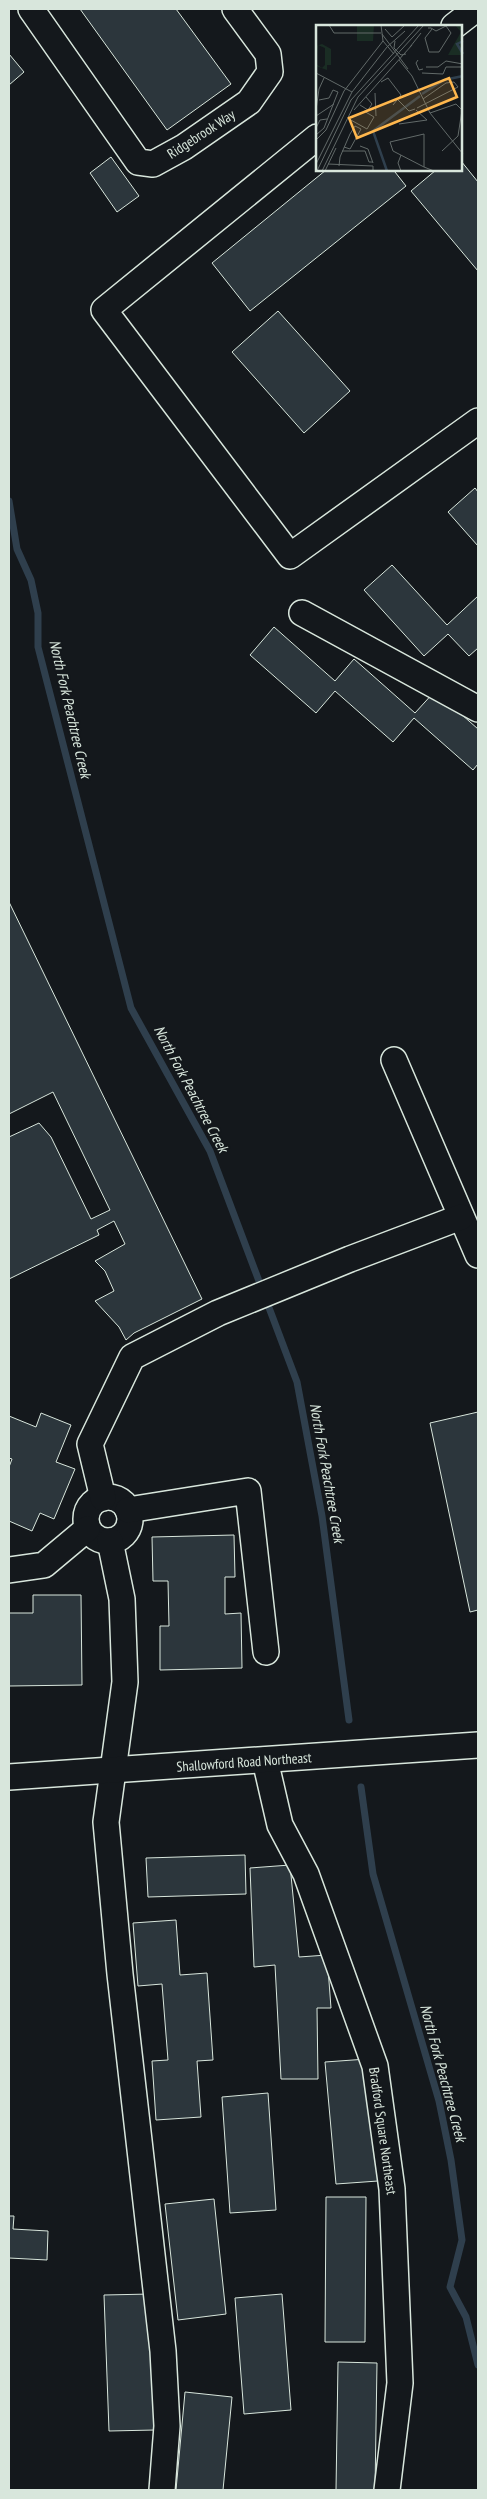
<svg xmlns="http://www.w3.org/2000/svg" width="487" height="2499" viewBox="0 0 487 2499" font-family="'PT Sans Narrow',sans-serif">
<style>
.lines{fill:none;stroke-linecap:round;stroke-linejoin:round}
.stream{stroke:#2f3f4d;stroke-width:7}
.building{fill:#2c363c;stroke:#d8e6dc}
.minor-casing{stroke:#d8e6dc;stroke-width:28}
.minor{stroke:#14181c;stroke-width:25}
.labels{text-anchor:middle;stroke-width:4;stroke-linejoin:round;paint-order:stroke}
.street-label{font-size:14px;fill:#d8e6dc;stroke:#14181c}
.water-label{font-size:15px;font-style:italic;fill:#d8e6dc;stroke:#14181c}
.inset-river{fill:none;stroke:#2f3f4d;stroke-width:2.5}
.inset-road{fill:none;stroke:#626a69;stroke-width:1}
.view{fill:#ffb74d;fill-opacity:0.15;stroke:#ffb74d;stroke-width:2.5}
.inset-edge{fill:none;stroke:#d8e6dc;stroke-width:2.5}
</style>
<rect width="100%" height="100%" fill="#14181c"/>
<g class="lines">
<g class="stream">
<polyline points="9,501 17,549 31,580 38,613 38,647 131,1008 210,1151 297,1382 322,1516 349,1720"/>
<polyline points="361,1787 373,1874 439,2101 451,2160 462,2240 450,2287 466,2317 478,2365"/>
</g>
</g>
<g class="building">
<polygon points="80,9 176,9 231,84 167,130"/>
<polygon points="9,54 24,72 9,85"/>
<polygon points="111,157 139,196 117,212 90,173"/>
<polygon points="461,161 478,182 478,271 411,191 436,170 461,170"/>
<polygon points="326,170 398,170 395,172 406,186 250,311 212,263"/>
<polygon points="278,311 350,391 304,433 232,352"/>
<polygon points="475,488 478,492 478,546 448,512"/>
<polygon points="392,565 447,625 478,596 478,648 469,656 448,634 424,656 364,590"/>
<polygon points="274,627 335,681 354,659 415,713 435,691 478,729 478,764 473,770 414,718 393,742 335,691 316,713 250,655"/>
<polygon points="9,902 202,1299 134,1333 126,1340 119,1327 95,1301 114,1291 105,1271 95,1261 125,1244 114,1221 97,1230 99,1235 9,1279 9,1137 39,1123 51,1137 91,1219 110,1210 53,1092 9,1114"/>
<polygon points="478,1412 478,1610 470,1612 430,1423"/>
<polygon points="41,1413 71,1425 56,1462 75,1469 54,1519 40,1513 32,1531 9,1521 9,1467 12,1459 9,1458 9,1416 36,1427"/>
<polygon points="234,1535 235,1577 225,1577 225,1614 241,1613 242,1668 160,1670 160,1626 169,1626 168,1581 153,1581 152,1537"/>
<polygon points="33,1595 81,1595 82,1685 9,1686 9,1613 33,1613"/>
<polygon points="245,1855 246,1894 148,1897 146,1858"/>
<polygon points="290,1865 299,1957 327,1955 331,2008 317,2008 318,2079 281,2079 275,1965 254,1967 250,1868"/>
<polygon points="176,1920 180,1975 207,1973 213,2060 197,2061 201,2117 156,2120 152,2061 168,2060 162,1984 138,1986 133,1923"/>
<polygon points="367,2059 378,2181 336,2184 325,2062"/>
<polygon points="268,2093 276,2210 230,2213 222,2097"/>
<polygon points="326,2197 366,2197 365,2342 325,2342"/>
<polygon points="214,2199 226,2314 178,2320 165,2204"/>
<polygon points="9,2216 14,2216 13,2229 48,2231 47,2260 9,2258"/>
<polygon points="151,2294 155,2430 109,2431 104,2295"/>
<polygon points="282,2294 291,2410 244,2414 235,2298"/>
<polygon points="338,2362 377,2363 375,2490 336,2490"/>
<polygon points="185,2392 232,2397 223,2490 176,2490"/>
</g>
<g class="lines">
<g class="minor-casing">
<g id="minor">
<polyline points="31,9 138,162 153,164 184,147 249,102 270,72 268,54 235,9"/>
<polyline points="454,26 476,9"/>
<polyline points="317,137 104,310 290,556 478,421"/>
<polyline points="302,613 478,709"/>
<polyline points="394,1060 478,1255"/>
<circle cx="108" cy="1519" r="22"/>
<polyline points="103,1498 90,1444 132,1357 218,1313 350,1259 461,1217"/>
<polyline points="128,1510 248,1491 266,1652"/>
<polyline points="110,1541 122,1599 125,1682 106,1822 120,1974 163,2351 167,2426 162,2490"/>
<polyline points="9,1570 44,1565 87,1529"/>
<polyline points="265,1760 280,1825 306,1874 375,2066 392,2189 400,2383 387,2490"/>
<polyline points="9,1777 478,1745"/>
</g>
</g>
<use href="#minor" class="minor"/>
</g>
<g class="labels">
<g class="street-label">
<text transform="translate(201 134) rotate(-33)" y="5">Ridgebrook Way</text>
<text transform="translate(244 1762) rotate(-4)" y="5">Shallowford Road Northeast</text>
<text transform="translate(383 2131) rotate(82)" y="5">Bradford Square Northeast</text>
</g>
<g class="water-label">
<text transform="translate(70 709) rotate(77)" y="5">North Fork Peachtree Creek</text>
<text transform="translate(191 1089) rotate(62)" y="5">North Fork Peachtree Creek</text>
<text transform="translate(327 1473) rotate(80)" y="5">North Fork Peachtree Creek</text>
<text transform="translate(443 2073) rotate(75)" y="5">North Fork Peachtree Creek</text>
</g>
</g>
<g transform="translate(316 25)">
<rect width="146" height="146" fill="#14181c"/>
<path d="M41,0h17l-1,16h-16zM139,0h7v30h-14l13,-23zM6,19l9,5v16h-4v5l-11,-4v-20zM2,20l7,3v17l-3,3 -6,-4z" fill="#1a2d24" fill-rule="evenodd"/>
<path class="inset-river" d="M147,16l-6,3 6,10M106,69l22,-14 19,-4M71,146l-14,-40 47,-35"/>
<path class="inset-road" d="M13,0l5,8h47M65,0l2,16 11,13M112,3h3l5,3 10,-5 5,7 -12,19h-10l-4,-14 7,-9M69,4l7,8 13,-12M66,9l26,35M79,16l-1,7 7,7 5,-1M94,22l11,-14M83,35l13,16 18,37 33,41M102,35l-2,3 3,7 4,-1M110,42h12l8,-6 17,3M0,48l36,19M106,48l21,1 3,-7h17M65,57l7,-4 13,17 -8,10M59,68l1,23M82,75l11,11 6,-2M44,80l8,5 4,-6 -6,-7M101,83l41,-21 -4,-5 -8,1 -23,16M0,85l3,-21 5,-11M38,85l58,-65M114,88l26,-9 6,6 -4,26 -16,15M0,91l18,-12M33,94l18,10 7,-12 -10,-6M83,99l28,-4 -11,-10M0,103l4,-8 7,-1M0,110l8,-7 14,-36 -5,-2 -4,8 -10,2M0,115l10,-10 18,-39 39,-50M44,121l8,3 5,14M26,126h23l4,11h4M0,139l36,-72 35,-45 18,-16M12,139l45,2v5M23,141l1,-9 10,-23 5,-8 6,3 -11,20 -6,-2M108,142v-33l-34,8 3,9 31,16 10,4M1,146l34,-71 68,-75M6,146l36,-74 66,-72M9,146l11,-23M85,146l-3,-8 3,-8"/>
<path class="view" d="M133,53l8,19 -100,41 -8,-20z"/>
<rect width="146" height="146" class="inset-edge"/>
</g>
<rect width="487" height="2499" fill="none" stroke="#d8e6dc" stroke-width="20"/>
</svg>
